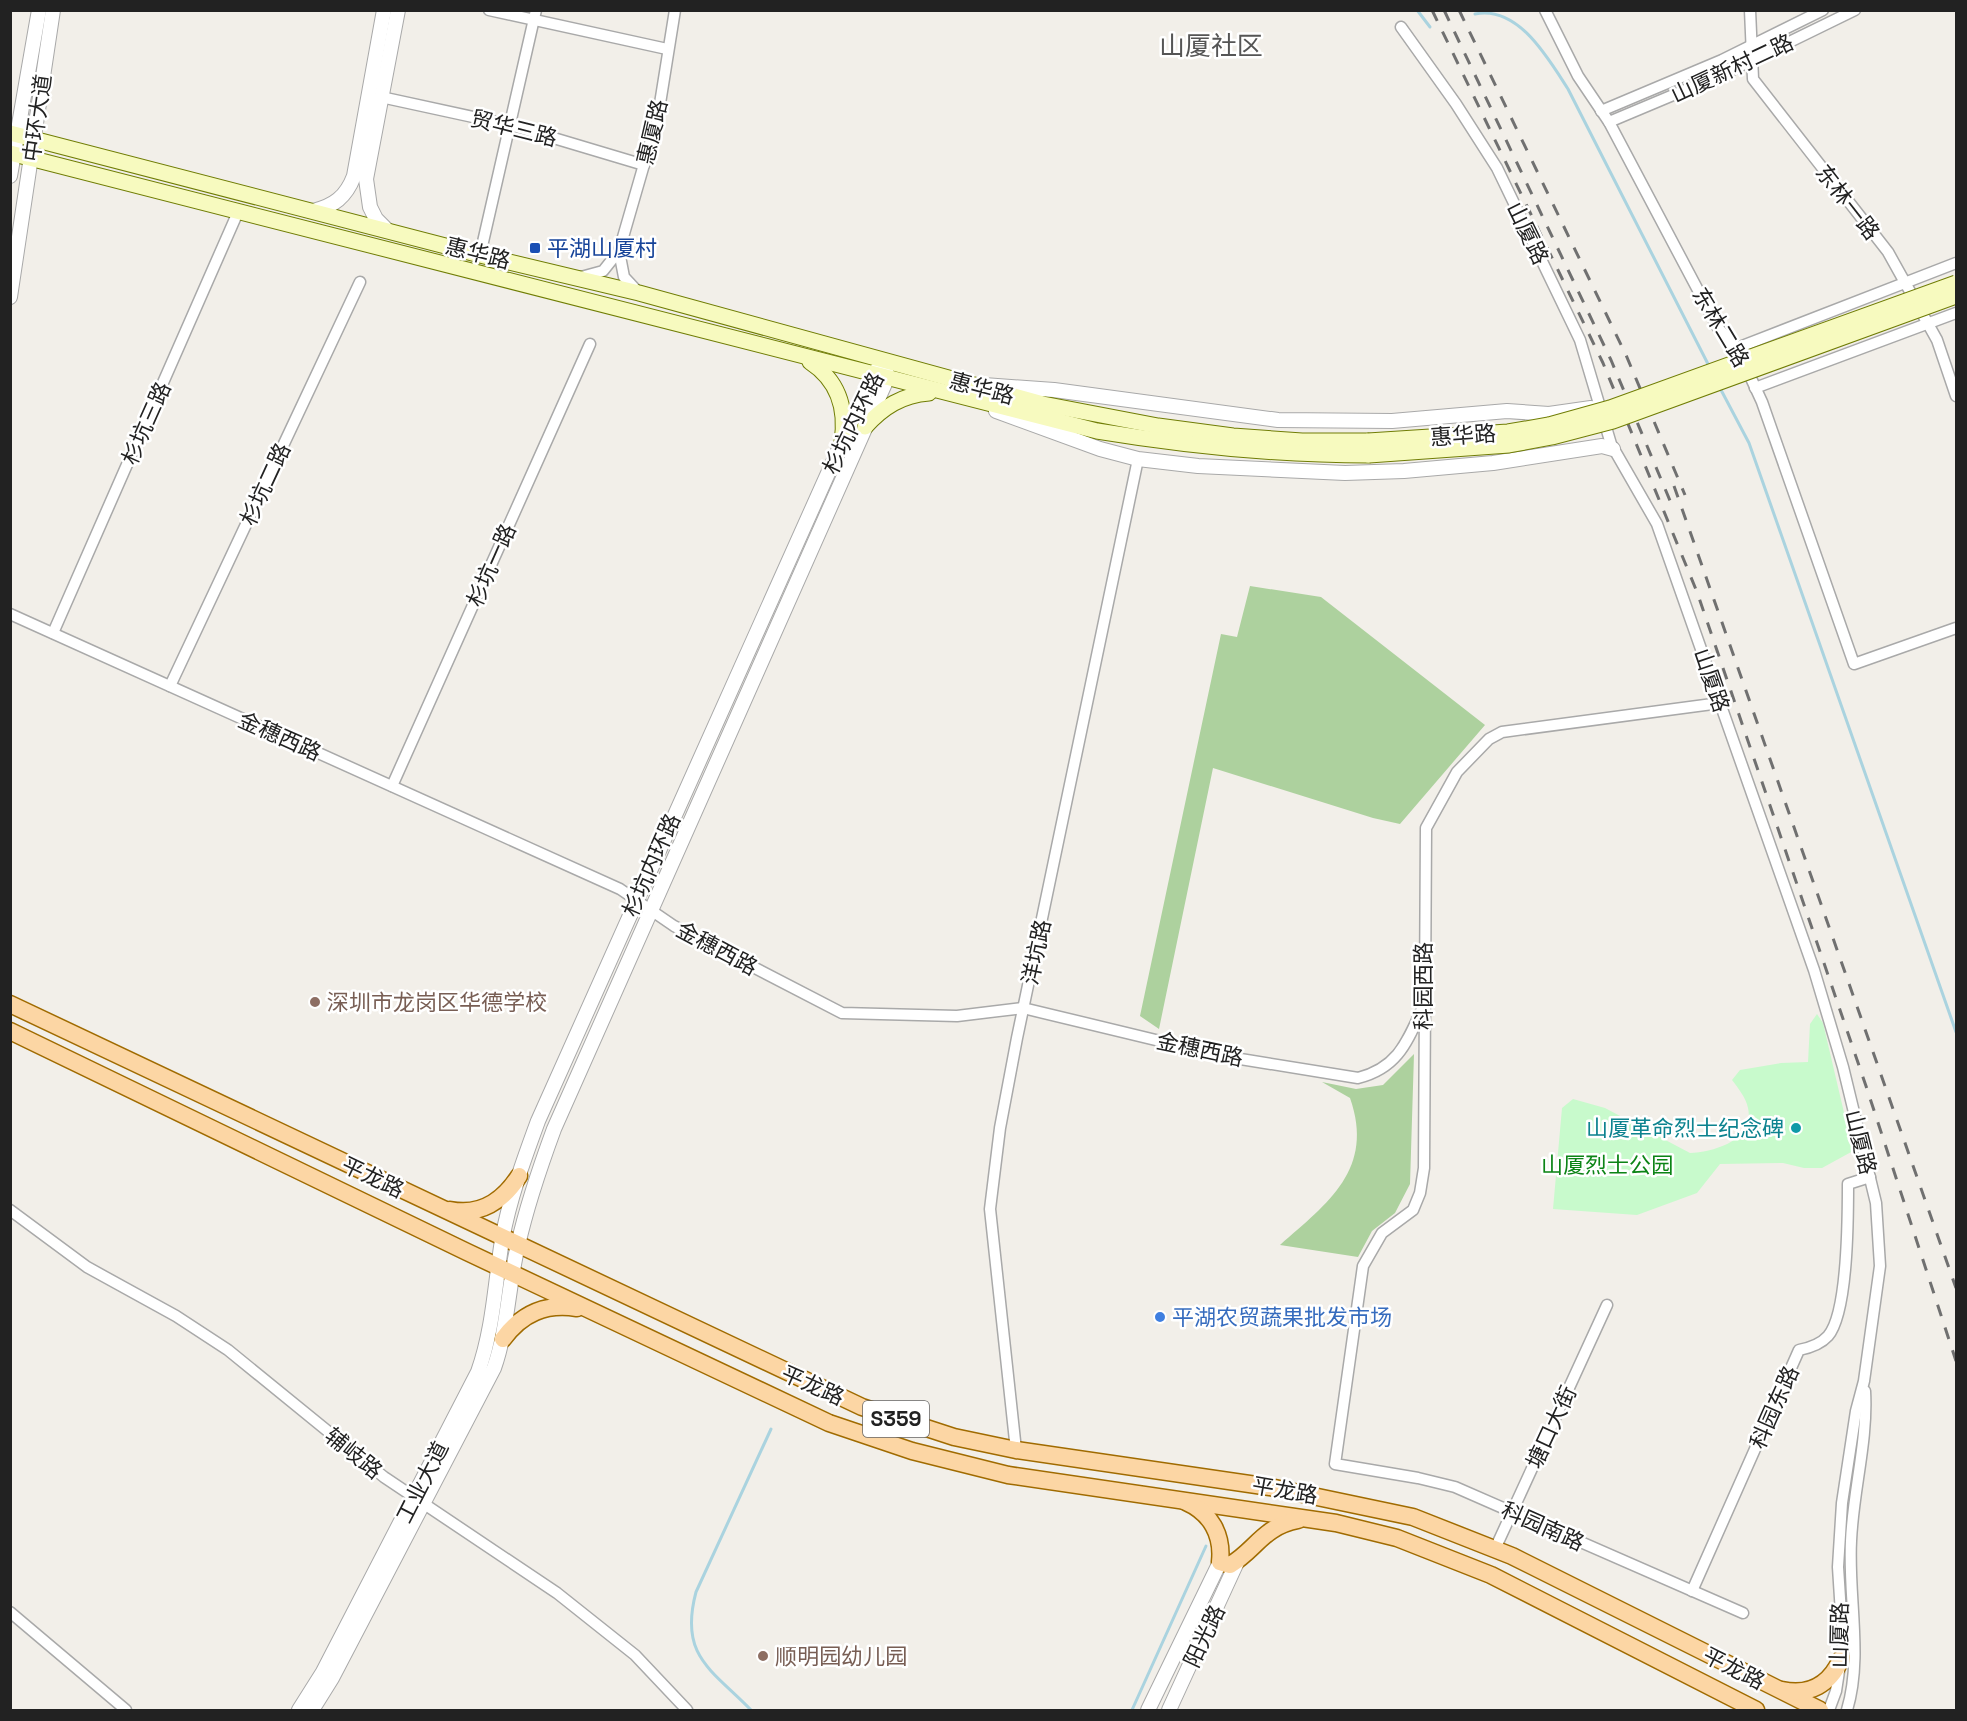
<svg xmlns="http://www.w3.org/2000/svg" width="1967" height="1721" viewBox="0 0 1967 1721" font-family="'Space Grotesk','Noto Sans SC',sans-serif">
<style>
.forest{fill:#add19e}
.park{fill:#c8facc}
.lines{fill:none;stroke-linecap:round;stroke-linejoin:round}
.stream{stroke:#aad3df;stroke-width:3}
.minor-casing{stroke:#a9a9a9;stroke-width:13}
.tertiary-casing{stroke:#a9a9a9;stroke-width:16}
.secondary-casing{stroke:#707d05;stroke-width:17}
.primary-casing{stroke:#a06b00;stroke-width:19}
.minor{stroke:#fff;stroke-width:10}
.tertiary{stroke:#fff;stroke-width:14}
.secondary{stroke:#f7fabf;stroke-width:15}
.primary{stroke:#fcd6a4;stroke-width:16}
.rail{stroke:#707070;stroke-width:3;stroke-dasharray:12 12;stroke-linecap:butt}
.secondary-bridge-casing{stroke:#707d05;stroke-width:17;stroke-linecap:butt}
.secondary-bridge{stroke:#f7fabf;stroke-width:15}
.transit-dot{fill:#1a4fb4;stroke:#fff;stroke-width:2}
.education-dot{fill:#8d6e63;stroke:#fff;stroke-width:2}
.culture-dot{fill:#0f9aa8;stroke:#fff;stroke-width:2}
.shop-dot{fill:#3f7fe0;stroke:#fff;stroke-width:2}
.labels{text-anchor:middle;stroke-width:5;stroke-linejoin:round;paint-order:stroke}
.shield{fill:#fff;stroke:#646464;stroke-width:1.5}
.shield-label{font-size:21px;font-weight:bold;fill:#222}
.street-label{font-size:22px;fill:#222;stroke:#fff}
.transit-label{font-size:22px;fill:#164399;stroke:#fff;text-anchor:start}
.education-label{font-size:22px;fill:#785e54;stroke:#fff;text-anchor:start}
.culture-label{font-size:22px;fill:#0d838f;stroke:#fff;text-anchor:end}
.park-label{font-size:22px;fill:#0c8416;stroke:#fff}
.shop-label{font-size:22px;fill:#366cbe;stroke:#fff;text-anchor:start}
.quarter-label{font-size:26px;fill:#555;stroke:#fff}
</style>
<rect width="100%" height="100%" fill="#f2efe9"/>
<g class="forest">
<polygon points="1250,586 1321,597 1485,725 1400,824 1373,818 1213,768 1159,1029 1140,1016 1221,634 1237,637"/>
<path d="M1414,1054l-4,130 -15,29 -23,18 -14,26 -78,-12c48,-42 95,-76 70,-147l-28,-16 34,7 27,-4z"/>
</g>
<path class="park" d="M1817,1014l6,9 30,128 -31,17h-18l-21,-5 -63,1 -23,29 -60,22 -84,-6 9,-101 11,-9 32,9 85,45c24,-1 65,-13 58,-45 -2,-10 -10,-20 -16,-28l8,-10 41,-7 27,-1 2,-38z"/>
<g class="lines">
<g class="stream">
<polyline points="1417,10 1430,27"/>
<path d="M1475,14c43,-9 73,44 93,75l141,277"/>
<polyline points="1720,388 1749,443 1956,1032"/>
<path d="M751,1710c-40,-41 -72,-54 -55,-118l75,-163"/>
<polyline points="1132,1710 1206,1546"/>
</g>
<g class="minor-casing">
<g id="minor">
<polyline points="489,10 667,49"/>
<polyline points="1545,10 1578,76 1609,122 1718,328 1737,348 1762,402 1854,664 1956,628"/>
<polyline points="1750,10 1753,79 1888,252 1937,340 1956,396"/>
<polyline points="1401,27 1456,104 1497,168 1580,340 1611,444 1657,524 1814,970 1843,1067 1876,1203 1880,1266 1864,1381 1856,1411 1842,1503 1838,1567 1843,1645 1836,1691 1829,1710"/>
<polyline points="381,97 510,125 644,165"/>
<polyline points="1601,111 1722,60 1823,10"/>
<polyline points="1609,122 1728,72 1855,10"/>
<polyline points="619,251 624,277 638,292"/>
<polyline points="480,255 536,10"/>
<polyline points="581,277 603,271 619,251 658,116 675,10"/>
<polyline points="1737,348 1956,263"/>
<polyline points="1755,388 1956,313"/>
<path d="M10,614l610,275 54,37 168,87 115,3 66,-8 199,48 136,22c40,-10 49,-36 65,-71"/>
<polyline points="53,633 238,212"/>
<polyline points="170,686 360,282"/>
<polyline points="1720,703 1502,732 1489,739 1457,772 1426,828 1424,1168 1420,1193 1413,1210 1382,1233 1363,1266 1335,1464 1418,1478 1455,1487 1743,1613"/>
<polyline points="392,786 590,344"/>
<polyline points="10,1210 87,1267 176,1316 228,1350 384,1477 557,1593 635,1655 687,1710"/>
<polyline points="1016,1450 990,1209 1000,1128 1017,1038 1138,459"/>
<polyline points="1495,1549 1607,1305"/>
<path d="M1692,1591l107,-241c10,-2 21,-5 29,-14 20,-23 20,-119 20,-152l22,-7"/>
<polyline points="10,1612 126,1710"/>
<path d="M1847,1710c16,-53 1,-113 4,-169 2,-50 17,-100 14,-150"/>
</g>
</g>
<g class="tertiary-casing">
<g id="tertiary">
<polyline points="10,176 39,10"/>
<path d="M313,211c21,-5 33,-14 41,-35l30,-166"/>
<polyline points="386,229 376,219 370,207 366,179 398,10"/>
<polyline points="10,297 53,10"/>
<polyline points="984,385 1054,390 1278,420 1392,421 1507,411 1549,414 1591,408"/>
<polyline points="996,411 1100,449 1138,459 1198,466 1345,473 1404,471 1493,463 1602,446 1613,449"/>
<path d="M299,1710l24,-38 155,-300c15,-42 17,-87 24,-132 7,-40 22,-81 36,-119l334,-746 13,-14"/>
<path d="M312,1710l20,-32 162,-310c14,-40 14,-82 24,-123 9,-40 22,-78 36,-116l333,-750 -1,-10"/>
<polyline points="1148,1710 1220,1562"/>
<polyline points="1169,1710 1238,1560"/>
</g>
</g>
<g class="secondary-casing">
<g id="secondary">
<polyline points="10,133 480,255 639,293 1043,404 1158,426 1233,436 1302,441 1368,441"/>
<path d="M10,153l1087,278c91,15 180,24 272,24"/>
<path d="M810,362c29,19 37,47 32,80"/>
<path d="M865,427c18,-20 37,-32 64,-34"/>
</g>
</g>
<g class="primary-casing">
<g id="primary">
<polyline points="10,1004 862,1407 954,1437 1016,1450 1270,1487 1413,1517 1512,1556 1820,1710"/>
<polyline points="10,1031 467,1252 829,1423 912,1451 1008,1475 1336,1523 1397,1538 1491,1575 1756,1710"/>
<path d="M450,1210c30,6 53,-9 69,-34"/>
<path d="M503,1339c19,-26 43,-36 74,-31"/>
<path d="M1186,1502c25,11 37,33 34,60l10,3c26,-15 32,-38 68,-45"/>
<path d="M1782,1690c28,6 48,-6 59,-31"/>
</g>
</g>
<use href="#minor" class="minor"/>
<use href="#tertiary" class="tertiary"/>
<use href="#secondary" class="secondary"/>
<use href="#primary" class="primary"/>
<g class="rail">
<polyline points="1432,10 1603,363 1697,592 1866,1086 1956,1361"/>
<polyline points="1444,10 1611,360 1671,503"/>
<polyline points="1459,10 1626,355 1685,495"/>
<polyline points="1674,486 1956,1288"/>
</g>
<g class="secondary-bridge-casing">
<g id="secondary-bridge">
<polyline points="1368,441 1508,432 1549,425 1610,408 1956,283"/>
<polyline points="1369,455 1509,445 1552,437 1613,421 1956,296"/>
</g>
</g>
<use href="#secondary-bridge" class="secondary-bridge"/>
</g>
<rect class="transit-dot" x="529" y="242" width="12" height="12" rx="3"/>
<g class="education-dot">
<circle cx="315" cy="1002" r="6"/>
<circle cx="763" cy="1656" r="6"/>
</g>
<circle class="culture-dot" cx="1796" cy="1128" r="6"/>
<circle class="shop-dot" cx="1160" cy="1317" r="6"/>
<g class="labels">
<rect class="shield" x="863" y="1401" width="66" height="36" rx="4.5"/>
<g class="shield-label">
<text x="896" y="1426">S359</text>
</g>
<g class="street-label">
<text transform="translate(1732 68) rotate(-25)" y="8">山厦新村二路</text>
<text transform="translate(37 118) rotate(-82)" y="8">中环大道</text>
<text transform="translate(514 128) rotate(14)" y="8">贸华三路</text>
<text transform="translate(652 132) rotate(-77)" y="8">惠厦路</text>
<text transform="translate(1848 202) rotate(52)" y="8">东林一路</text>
<text transform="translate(1528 233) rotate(64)" y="8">山厦路</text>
<text transform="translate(478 253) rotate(14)" y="8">惠华路</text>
<text transform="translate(1721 327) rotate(59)" y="8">东林二路</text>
<text transform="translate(982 388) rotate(15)" y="8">惠华路</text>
<text transform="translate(146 423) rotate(-66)" y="8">杉坑三路</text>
<text transform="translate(853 423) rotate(-64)" y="8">杉坑内环路</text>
<text transform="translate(1463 435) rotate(-4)" y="8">惠华路</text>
<text transform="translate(265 484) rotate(-65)" y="8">杉坑二路</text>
<text transform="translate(491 565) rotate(-66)" y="8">杉坑一路</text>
<text transform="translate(1712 680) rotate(71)" y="8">山厦路</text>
<text transform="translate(280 736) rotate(24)" y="8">金穗西路</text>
<text transform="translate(651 865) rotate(-66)" y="8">杉坑内环路</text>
<text transform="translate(717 948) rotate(28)" y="8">金穗西路</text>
<text transform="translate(1036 952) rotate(-78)" y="8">洋坑路</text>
<text transform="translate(1423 986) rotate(-90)" y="8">科园西路</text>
<text transform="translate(1200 1049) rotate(12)" y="8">金穗西路</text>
<text transform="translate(1861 1142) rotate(76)" y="8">山厦路</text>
<text transform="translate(373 1177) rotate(25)" y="8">平龙路</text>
<text transform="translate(813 1385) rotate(24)" y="8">平龙路</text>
<text transform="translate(1774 1407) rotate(-66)" y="8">科园东路</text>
<text transform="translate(1551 1427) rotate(-65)" y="8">塘口大街</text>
<text transform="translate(354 1453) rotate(39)" y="8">辅岐路</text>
<text transform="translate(422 1482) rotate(-63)" y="8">工业大道</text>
<text transform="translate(1285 1490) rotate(10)" y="8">平龙路</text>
<text transform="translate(1543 1526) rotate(24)" y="8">科园南路</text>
<text transform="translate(1839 1635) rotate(-89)" y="8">山厦路</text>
<text transform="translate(1204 1636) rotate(-65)" y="8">阳光路</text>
<text transform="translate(1734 1668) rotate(27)" y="8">平龙路</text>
</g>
<g class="transit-label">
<text x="547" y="256">平湖山厦村</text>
</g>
<g class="education-label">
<text x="327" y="1010">深圳市龙岗区华德学校</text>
<text x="775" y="1664">顺明园幼儿园</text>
</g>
<g class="culture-label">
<text x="1784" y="1136">山厦革命烈士纪念碑</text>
</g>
<g class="park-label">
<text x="1607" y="1173">山厦烈士公园</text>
</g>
<g class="shop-label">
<text x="1172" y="1325">平湖农贸蔬果批发市场</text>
</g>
<g class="quarter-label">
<text x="1211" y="55">山厦社区</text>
</g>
</g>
<rect width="1967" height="1721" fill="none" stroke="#222222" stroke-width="24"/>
</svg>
